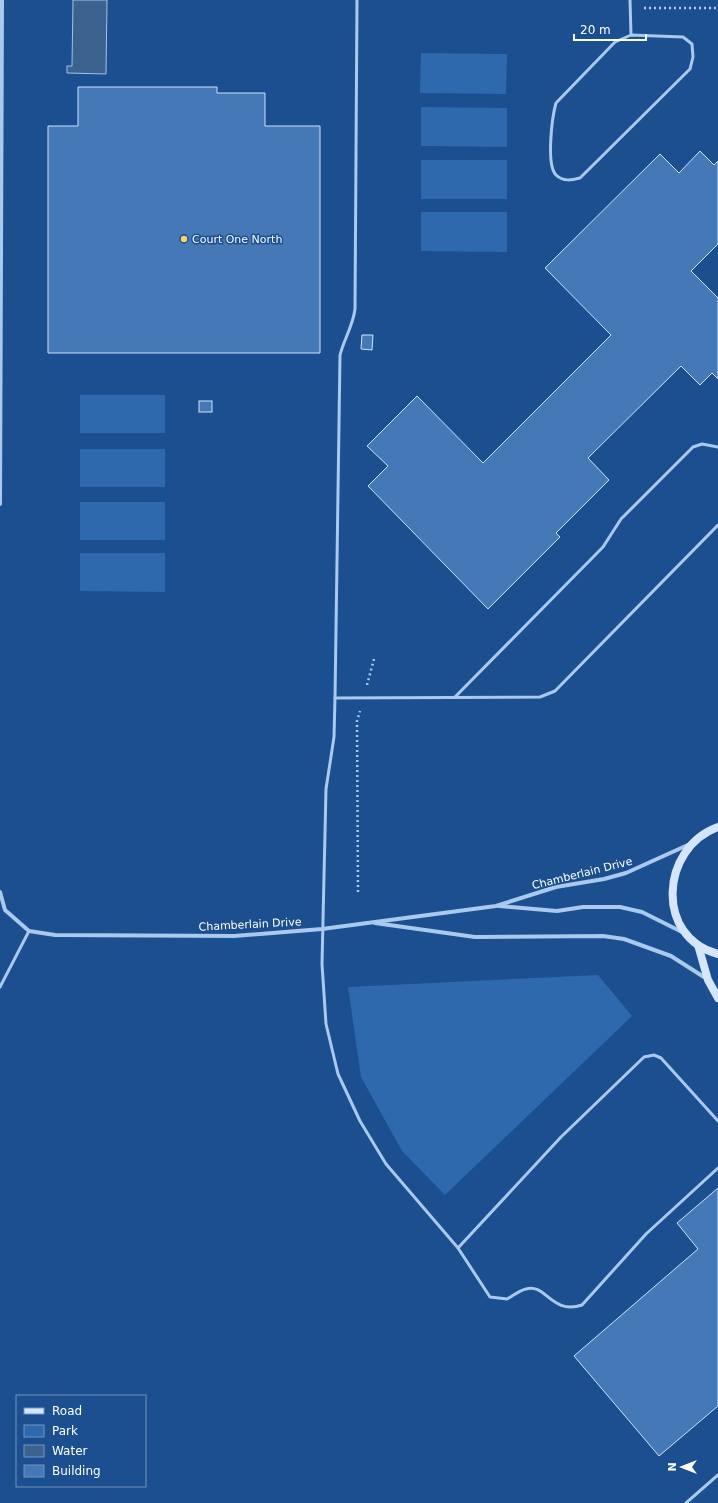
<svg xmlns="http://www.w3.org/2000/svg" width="718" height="1503" viewBox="0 0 718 1503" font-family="'DejaVu Sans',sans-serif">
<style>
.green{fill:#2e69ad}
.water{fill:#3c6290;stroke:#9cc4f0}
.building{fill:#4478b7;stroke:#cfe3fa}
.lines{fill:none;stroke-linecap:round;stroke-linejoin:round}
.path{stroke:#a9c9ee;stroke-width:2.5;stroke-dasharray:2 3;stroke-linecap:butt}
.service{stroke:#a9c9ee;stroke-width:3}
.minor{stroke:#a9c9ee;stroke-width:4}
.secondary{stroke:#d6e6fa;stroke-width:8}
.poi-dot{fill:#ffd166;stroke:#1b4f8f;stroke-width:1.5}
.labels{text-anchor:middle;stroke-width:3;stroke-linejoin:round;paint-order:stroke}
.poi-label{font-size:11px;fill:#fff;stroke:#1b4f8f;text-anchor:start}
.street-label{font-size:11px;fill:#fff;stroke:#1b4f8f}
</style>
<rect width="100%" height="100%" fill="#1b4f8f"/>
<g class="green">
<polygon points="421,53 507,54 506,94 420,93"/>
<polygon points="421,107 507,108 507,147 421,146"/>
<rect x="421" y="160" width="86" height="39"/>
<polygon points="421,212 507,212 507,252 421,251"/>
<rect x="80" y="395" width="85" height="38"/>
<rect x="80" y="449" width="85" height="38"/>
<rect x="80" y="502" width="85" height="38"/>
<polygon points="80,553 165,553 165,592 80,591"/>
<polygon points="598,975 632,1016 445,1195 402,1151 361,1077 348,987"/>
</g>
<polygon class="water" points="73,0 107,0 106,74 67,73 67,66 72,66"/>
<g class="building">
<polygon points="78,87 217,87 217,93 265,93 265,126 320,126 320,353 48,353 48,126 78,126"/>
<polygon points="700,151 714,165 718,161 718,244 691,271 718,298 718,379 712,373 700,385 681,366 588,458 609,480 556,533 560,537 488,609 368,486 388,466 367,446 417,396 483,463 611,335 545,268 660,154 679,173"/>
<polygon points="362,335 373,335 372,350 361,349"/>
<rect x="199" y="401" width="13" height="11"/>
<polygon points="718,1188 718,1406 659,1456 574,1356 698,1249 677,1223"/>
</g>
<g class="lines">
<g class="path">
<polyline points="644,8 718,8"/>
<polyline points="367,685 374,659"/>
<polyline points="358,892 357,721 360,711"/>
</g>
<g class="service">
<path d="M357,0l-2,309c-2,17 -11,30 -15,46l-5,343 -1,39 -8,52 -4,175 4,60 12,50 22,47 26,43 72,84 32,49 17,2c6,-3 13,-9 19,-10 20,-6 25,26 56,16l64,-71 72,-66"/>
<polyline points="630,0 631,35"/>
<path d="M631,35l52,2 9,7 1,13 -3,12 -110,109c-8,2 -17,4 -24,-3 -10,-10 -4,-58 0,-72l59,-61z"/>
<polyline points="455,697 603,547 621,519 693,447 702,444 718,447"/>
<polyline points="335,698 540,697 555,691 718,525"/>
<polyline points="0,987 29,931"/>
<polyline points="458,1248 561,1137 644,1057 654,1055 661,1058 718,1121"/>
<polyline points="686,1503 718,1475"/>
</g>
<g class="minor">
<polyline points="0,504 2,0"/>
<polyline points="0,892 5,910 29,931 55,935 234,936 322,929 496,906 556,887 604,879 626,873 690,844"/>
<polyline points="499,906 557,911 583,907 620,907 642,912 682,932"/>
<polyline points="375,923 475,937 603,936 624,939 671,956 707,979"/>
</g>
<g class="secondary">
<path d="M718,827c-58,21 -63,111 0,127"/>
<polyline points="698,945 708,980 718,998"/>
</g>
</g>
<circle class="poi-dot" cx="184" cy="239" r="4"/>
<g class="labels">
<g class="poi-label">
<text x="192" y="243">Court One North</text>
</g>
<g class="street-label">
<text transform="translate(582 873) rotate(-14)" y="4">Chamberlain Drive</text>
<text transform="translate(250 924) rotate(-3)" y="4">Chamberlain Drive</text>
</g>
</g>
<rect x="16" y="1395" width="130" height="92" fill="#1b4f8f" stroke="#7695bc"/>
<rect x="24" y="1408" width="20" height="6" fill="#d6e6fa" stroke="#7695bc"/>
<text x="52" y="1415" font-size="12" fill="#ffffff">Road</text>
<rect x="24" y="1425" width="20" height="12" fill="#2e69ad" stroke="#7695bc"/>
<text x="52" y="1435" font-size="12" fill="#ffffff">Park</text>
<rect x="24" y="1445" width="20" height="12" fill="#3c6290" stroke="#7695bc"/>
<text x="52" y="1455" font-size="12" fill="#ffffff">Water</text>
<rect x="24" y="1465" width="20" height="12" fill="#4478b7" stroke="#7695bc"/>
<text x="52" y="1475" font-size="12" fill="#ffffff">Building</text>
<g transform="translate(682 1467) rotate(270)" stroke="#1b4f8f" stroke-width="3" paint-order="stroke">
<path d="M0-3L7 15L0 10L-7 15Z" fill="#ffffff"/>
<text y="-6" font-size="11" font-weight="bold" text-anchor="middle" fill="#ffffff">N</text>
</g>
<path d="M574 34v6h72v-6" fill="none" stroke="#ffffff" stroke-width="2"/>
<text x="580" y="34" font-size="12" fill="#ffffff" stroke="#1b4f8f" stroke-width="3" paint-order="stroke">20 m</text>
</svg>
